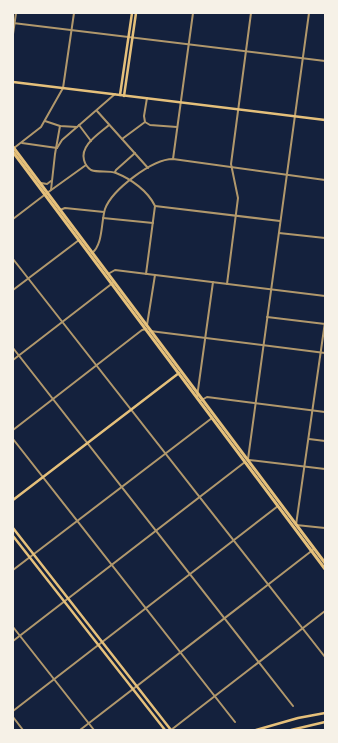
<svg xmlns="http://www.w3.org/2000/svg" width="338" height="743" viewBox="0 0 338 743" font-family="Rubik,sans-serif">
<style>
.lines{fill:none;stroke-linecap:round;stroke-linejoin:round}
.minor{stroke:#b1986c;stroke-width:2}
.tertiary{stroke:#b1986c;stroke-width:2}
.secondary{stroke:#e5c07b;stroke-width:2.5}
.primary{stroke:#e5c07b;stroke-width:3}
</style>
<rect width="100%" height="100%" fill="#14213d"/>
<g class="lines">
<g class="minor">
<polyline points="13,23 325,61"/>
<polyline points="13,34 16,13"/>
<polyline points="97,111 148,168"/>
<polyline points="45,121 60,126 77,127"/>
<polyline points="145,122 150,125 177,127"/>
<polyline points="145,122 144,116 147,98"/>
<polyline points="79,125 91,141"/>
<path d="M109,125c-10,9 -29,20 -25,35 1,4 4,8 7,10 8,3 17,0 25,3 15,6 32,18 39,33"/>
<polyline points="122,139 145,122"/>
<polyline points="22,143 57,148"/>
<polyline points="14,148 41,127 63,88 74,13"/>
<polyline points="57,148 62,140 115,94"/>
<polyline points="173,159 193,13"/>
<polyline points="115,172 116,170 135,153"/>
<polyline points="41,183 47,184 51,181"/>
<polyline points="51,190 55,154 60,126"/>
<polyline points="155,206 280,221"/>
<polyline points="60,210 65,208 104,212"/>
<polyline points="103,218 153,223"/>
<polyline points="13,219 47,193 86,165"/>
<polyline points="279,233 325,238"/>
<path d="M92,253c11,-8 9,-31 13,-44 7,-19 47,-50 68,-50l152,21"/>
<polyline points="13,259 325,657"/>
<polyline points="108,274 115,270 325,296"/>
<polyline points="146,274 155,206"/>
<polyline points="227,284 238,198 231,164 251,13"/>
<polyline points="13,290 79,240"/>
<polyline points="267,317 325,324"/>
<polyline points="147,325 155,275"/>
<polyline points="13,348 293,706"/>
<polyline points="197,397 213,282"/>
<polyline points="200,401 207,397 325,412"/>
<polyline points="13,430 142,330 146,329"/>
<polyline points="13,439 235,722"/>
<polyline points="309,439 325,441"/>
<polyline points="248,459 309,13"/>
<polyline points="249,460 325,469"/>
<polyline points="296,525 325,322"/>
<polyline points="296,525 325,528"/>
<polyline points="13,570 212,418"/>
<polyline points="13,627 94,730"/>
<polyline points="13,641 245,462"/>
<polyline points="13,711 278,506"/>
<polyline points="13,717 23,730"/>
<polyline points="80,730 314,549"/>
<polyline points="171,730 325,611"/>
</g>
<g class="tertiary">
<polyline points="150,331 325,353"/>
<polyline points="13,360 114,282"/>
</g>
<g class="secondary">
<polyline points="13,82 325,120"/>
<polyline points="120,95 132,13"/>
<polyline points="124,96 136,13"/>
<polyline points="13,500 179,373"/>
<polyline points="13,528 171,730"/>
<polyline points="13,536 165,730"/>
<polyline points="256,730 298,718 325,713"/>
<polyline points="291,730 325,722"/>
</g>
<g class="primary">
<polyline points="13,147 325,563"/>
<polyline points="13,152 325,569"/>
</g>
</g>
<rect width="338" height="743" fill="none" stroke="#f6f1e7" stroke-width="28"/>
</svg>
